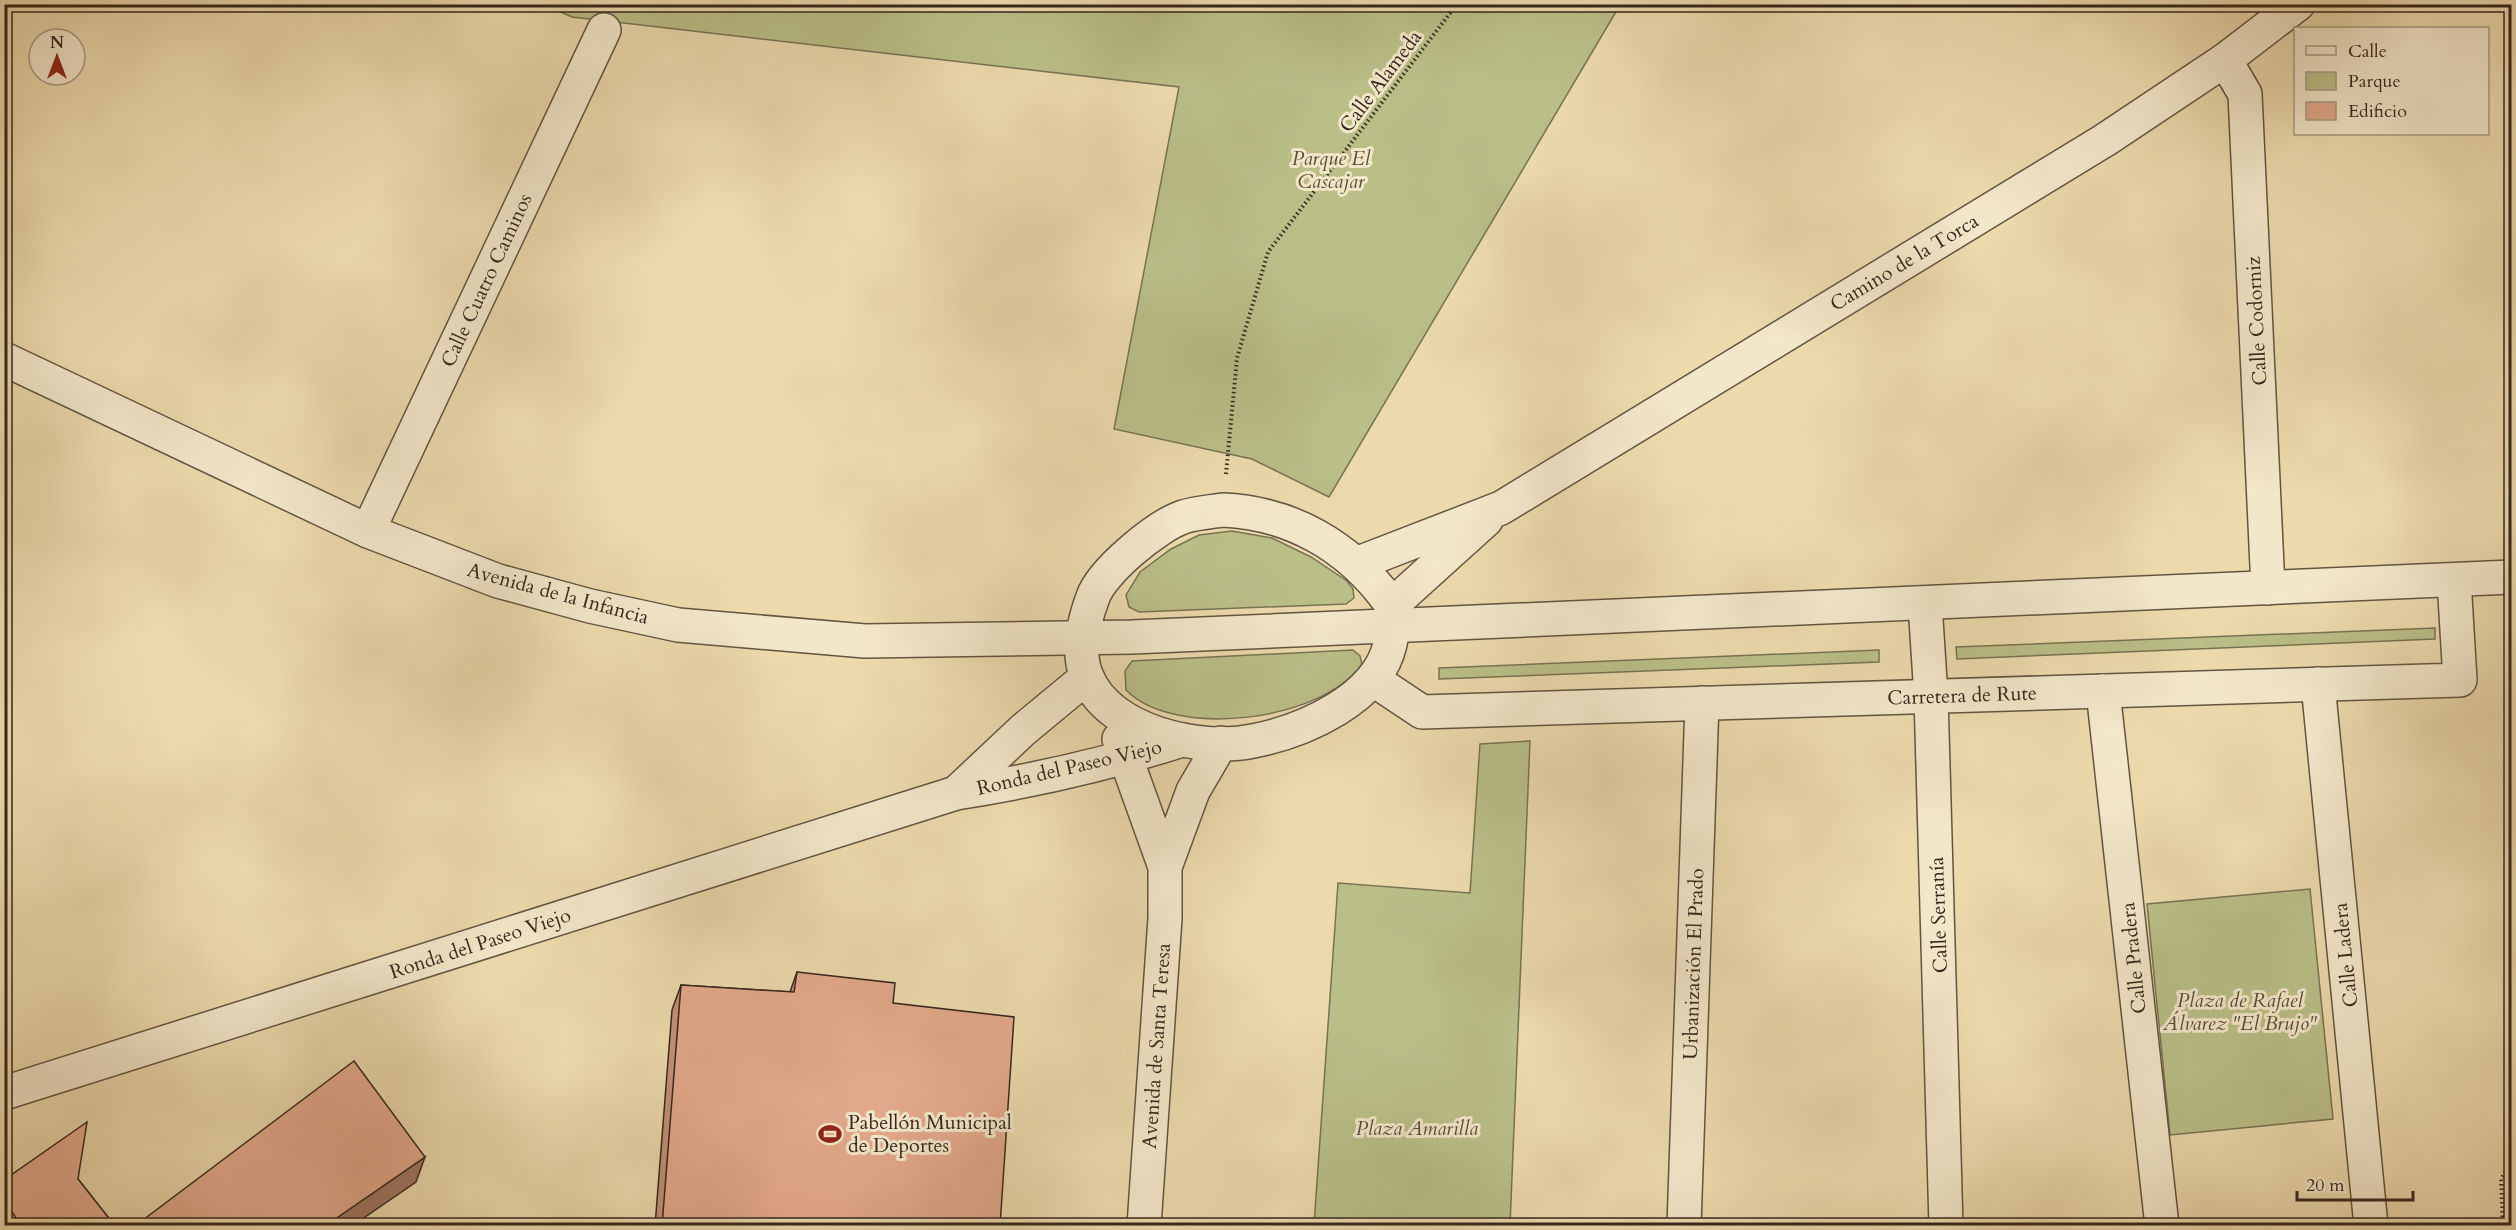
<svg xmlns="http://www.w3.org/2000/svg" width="2516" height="1230" viewBox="0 0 2516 1230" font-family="Cardo,serif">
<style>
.green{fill:#babf88;stroke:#787353;stroke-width:1.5}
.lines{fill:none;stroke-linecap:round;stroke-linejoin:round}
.minor-casing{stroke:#635442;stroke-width:36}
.path{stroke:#35271e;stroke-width:4;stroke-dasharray:1.5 3;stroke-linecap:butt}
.minor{stroke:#f3e7ca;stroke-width:33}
.wall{fill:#c39178;stroke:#35271e;stroke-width:1.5}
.shaded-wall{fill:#9f7662;stroke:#35271e;stroke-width:1.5}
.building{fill:#e3a98c;stroke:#35271e;stroke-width:1.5}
.labels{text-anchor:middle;stroke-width:6;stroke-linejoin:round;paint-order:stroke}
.street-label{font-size:20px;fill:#35271e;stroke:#f3e7ca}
.park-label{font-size:20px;font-style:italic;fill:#564d38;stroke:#f3e7ca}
.poi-label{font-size:20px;fill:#35271e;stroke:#f3e7ca;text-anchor:start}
</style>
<rect width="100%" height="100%" fill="#ecdaad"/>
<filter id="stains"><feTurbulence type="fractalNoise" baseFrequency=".00333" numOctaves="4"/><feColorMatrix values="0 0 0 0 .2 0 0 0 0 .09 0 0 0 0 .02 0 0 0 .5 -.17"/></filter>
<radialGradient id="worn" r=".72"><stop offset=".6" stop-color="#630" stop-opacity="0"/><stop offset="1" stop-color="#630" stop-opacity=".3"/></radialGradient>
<g class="green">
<polygon points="545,5 1620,5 1329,497 1252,459 1114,429 1179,87 572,17"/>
<polygon points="1232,531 1272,538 1311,557 1347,581 1353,589 1354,598 1346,604 1139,612 1129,607 1126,595 1140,572 1171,549 1199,535"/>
<polygon points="2435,628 2435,639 1957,659 1956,647"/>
<path d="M1353,650l7,6 2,8c-39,57 -187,76 -236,26l-1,-19 7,-10z"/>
<polygon points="1879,650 1879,662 1439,679 1439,668"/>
<polygon points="1530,741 1510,1225 1314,1225 1338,883 1470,893 1480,744"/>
<polygon points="2310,889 2333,1119 2170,1135 2147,904"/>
</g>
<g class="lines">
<g class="minor-casing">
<g id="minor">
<polyline points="2225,60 2245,94 2268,588"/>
<polyline points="4,359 368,531 498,581 590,606 678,625 865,641 1132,637 2512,577"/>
<path d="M1223,510c68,3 125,36 165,90 9,13 5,30 2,44 -12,55 -86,87 -137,97 -53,11 -144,-9 -166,-64 -11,-25 -3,-56 6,-80 9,-26 64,-71 90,-80 12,-4 27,-5 40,-7z"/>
<polyline points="368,531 604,30"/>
<polyline points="1356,564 1501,508 2105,140 2225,60 2298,4"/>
<polyline points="1925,604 1931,696 1946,1226"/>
<polyline points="1392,605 1486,520"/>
<polyline points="1374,680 1422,712 2460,680 2454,580"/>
<polyline points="2318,684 2371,1226"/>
<polyline points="2103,691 2162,1226"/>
<polyline points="1119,739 1165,867"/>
<polyline points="956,793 1023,730 1087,677"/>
<path d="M4,1093l952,-300c77,-12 152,-29 226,-53"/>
<polyline points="1144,1226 1165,918 1165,867 1193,791 1221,743"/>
<polyline points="1684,1226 1702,703"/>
</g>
</g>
<g class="path">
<polyline points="1226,474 1237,358 1268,252 1457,4"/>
<polyline points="2503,1226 2501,1179 2512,1163"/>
</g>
<use href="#minor" class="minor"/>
</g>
<g class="wall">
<polygon points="797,972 893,1003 1000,1226 655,1226 672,1010 681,985 790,992"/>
<polygon points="78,1179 115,1226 4,1226 4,1180"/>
</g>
<polygon class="shaded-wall" points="425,1157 416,1182 352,1226 325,1226"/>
<g class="building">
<polygon points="797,972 895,983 893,1003 1014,1017 1000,1226 662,1226 681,985 794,992"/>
<polygon points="354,1061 425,1157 325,1226 135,1226"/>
<polygon points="87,1122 78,1179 115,1226 22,1226 4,1201 4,1180"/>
</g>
<defs>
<g id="stadium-bare" transform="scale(1.8)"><path d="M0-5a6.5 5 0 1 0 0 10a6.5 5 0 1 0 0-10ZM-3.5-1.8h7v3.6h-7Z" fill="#8f2418" stroke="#f3e7ca" stroke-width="2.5" paint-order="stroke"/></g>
</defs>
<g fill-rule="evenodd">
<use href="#stadium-bare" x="830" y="1134"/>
</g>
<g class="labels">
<g class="street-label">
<text transform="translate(1380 81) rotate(-53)" y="7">Calle Alameda</text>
<text transform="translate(1904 262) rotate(-31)" y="7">Camino de la Torca</text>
<text transform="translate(486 280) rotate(-65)" y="7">Calle Cuatro Caminos</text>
<text transform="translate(2256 321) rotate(-93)" y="7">Calle Codorniz</text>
<text transform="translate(558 593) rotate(15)" y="7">Avenida de la Infancia</text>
<text transform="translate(1962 695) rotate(-2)" y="7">Carretera de Rute</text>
<text transform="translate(1069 767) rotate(-13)" y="7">Ronda del Paseo Viejo</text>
<text transform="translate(1938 915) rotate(-92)" y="7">Calle Serranía</text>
<text transform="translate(480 943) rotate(-18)" y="7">Ronda del Paseo Viejo</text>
<text transform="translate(2345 955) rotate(-96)" y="7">Calle Ladera</text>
<text transform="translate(2133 958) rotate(-96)" y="7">Calle Pradera</text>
<text transform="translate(1693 964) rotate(-88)" y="7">Urbanización El Prado</text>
<text transform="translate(1156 1046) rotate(-86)" y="7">Avenida de Santa Teresa</text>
</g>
<g class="park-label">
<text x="1331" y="165">Parque El<tspan x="1331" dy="23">Cascajar</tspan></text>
<text x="2240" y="1007">Plaza de Rafael<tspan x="2240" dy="23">Álvarez "El Brujo"</tspan></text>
<text x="1417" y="1135">Plaza Amarilla</text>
</g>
<g class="poi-label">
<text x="848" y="1129">Pabellón Municipal<tspan x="848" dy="23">de Deportes</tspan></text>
</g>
</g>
<rect width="2516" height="1230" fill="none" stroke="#ecdaad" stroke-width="24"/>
<rect x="6" y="6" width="2504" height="1218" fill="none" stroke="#35271e" stroke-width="3"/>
<rect x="12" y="12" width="2492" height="1206" fill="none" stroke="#35271e" stroke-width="1.5"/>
<rect x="2294" y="27" width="195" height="108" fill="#f3e7ca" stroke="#a79a85" stroke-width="1.5"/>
<rect x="2306" y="46" width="30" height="9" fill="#f3e7ca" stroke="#a79a85" stroke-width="1.5"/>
<text x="2348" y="57" font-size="18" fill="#35271e">Calle</text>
<rect x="2306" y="72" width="30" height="18" fill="#babf88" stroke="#a79a85" stroke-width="1.5"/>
<text x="2348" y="87" font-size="18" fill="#35271e">Parque</text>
<rect x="2306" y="102" width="30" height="18" fill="#e3a98c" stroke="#a79a85" stroke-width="1.5"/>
<text x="2348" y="117" font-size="18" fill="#35271e">Edificio</text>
<g transform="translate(57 57)"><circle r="28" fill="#f3e7ca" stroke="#a79a85" stroke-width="1.5"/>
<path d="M0-4.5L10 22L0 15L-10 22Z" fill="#8f2418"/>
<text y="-9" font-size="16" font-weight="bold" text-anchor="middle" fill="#35271e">N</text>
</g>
<path d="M2297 1191v9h116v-9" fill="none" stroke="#35271e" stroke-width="3"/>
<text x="2306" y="1191" font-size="18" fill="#35271e" stroke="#f3e7ca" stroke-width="4.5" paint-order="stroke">20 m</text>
<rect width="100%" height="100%" filter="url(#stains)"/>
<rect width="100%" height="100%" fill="url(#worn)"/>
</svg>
